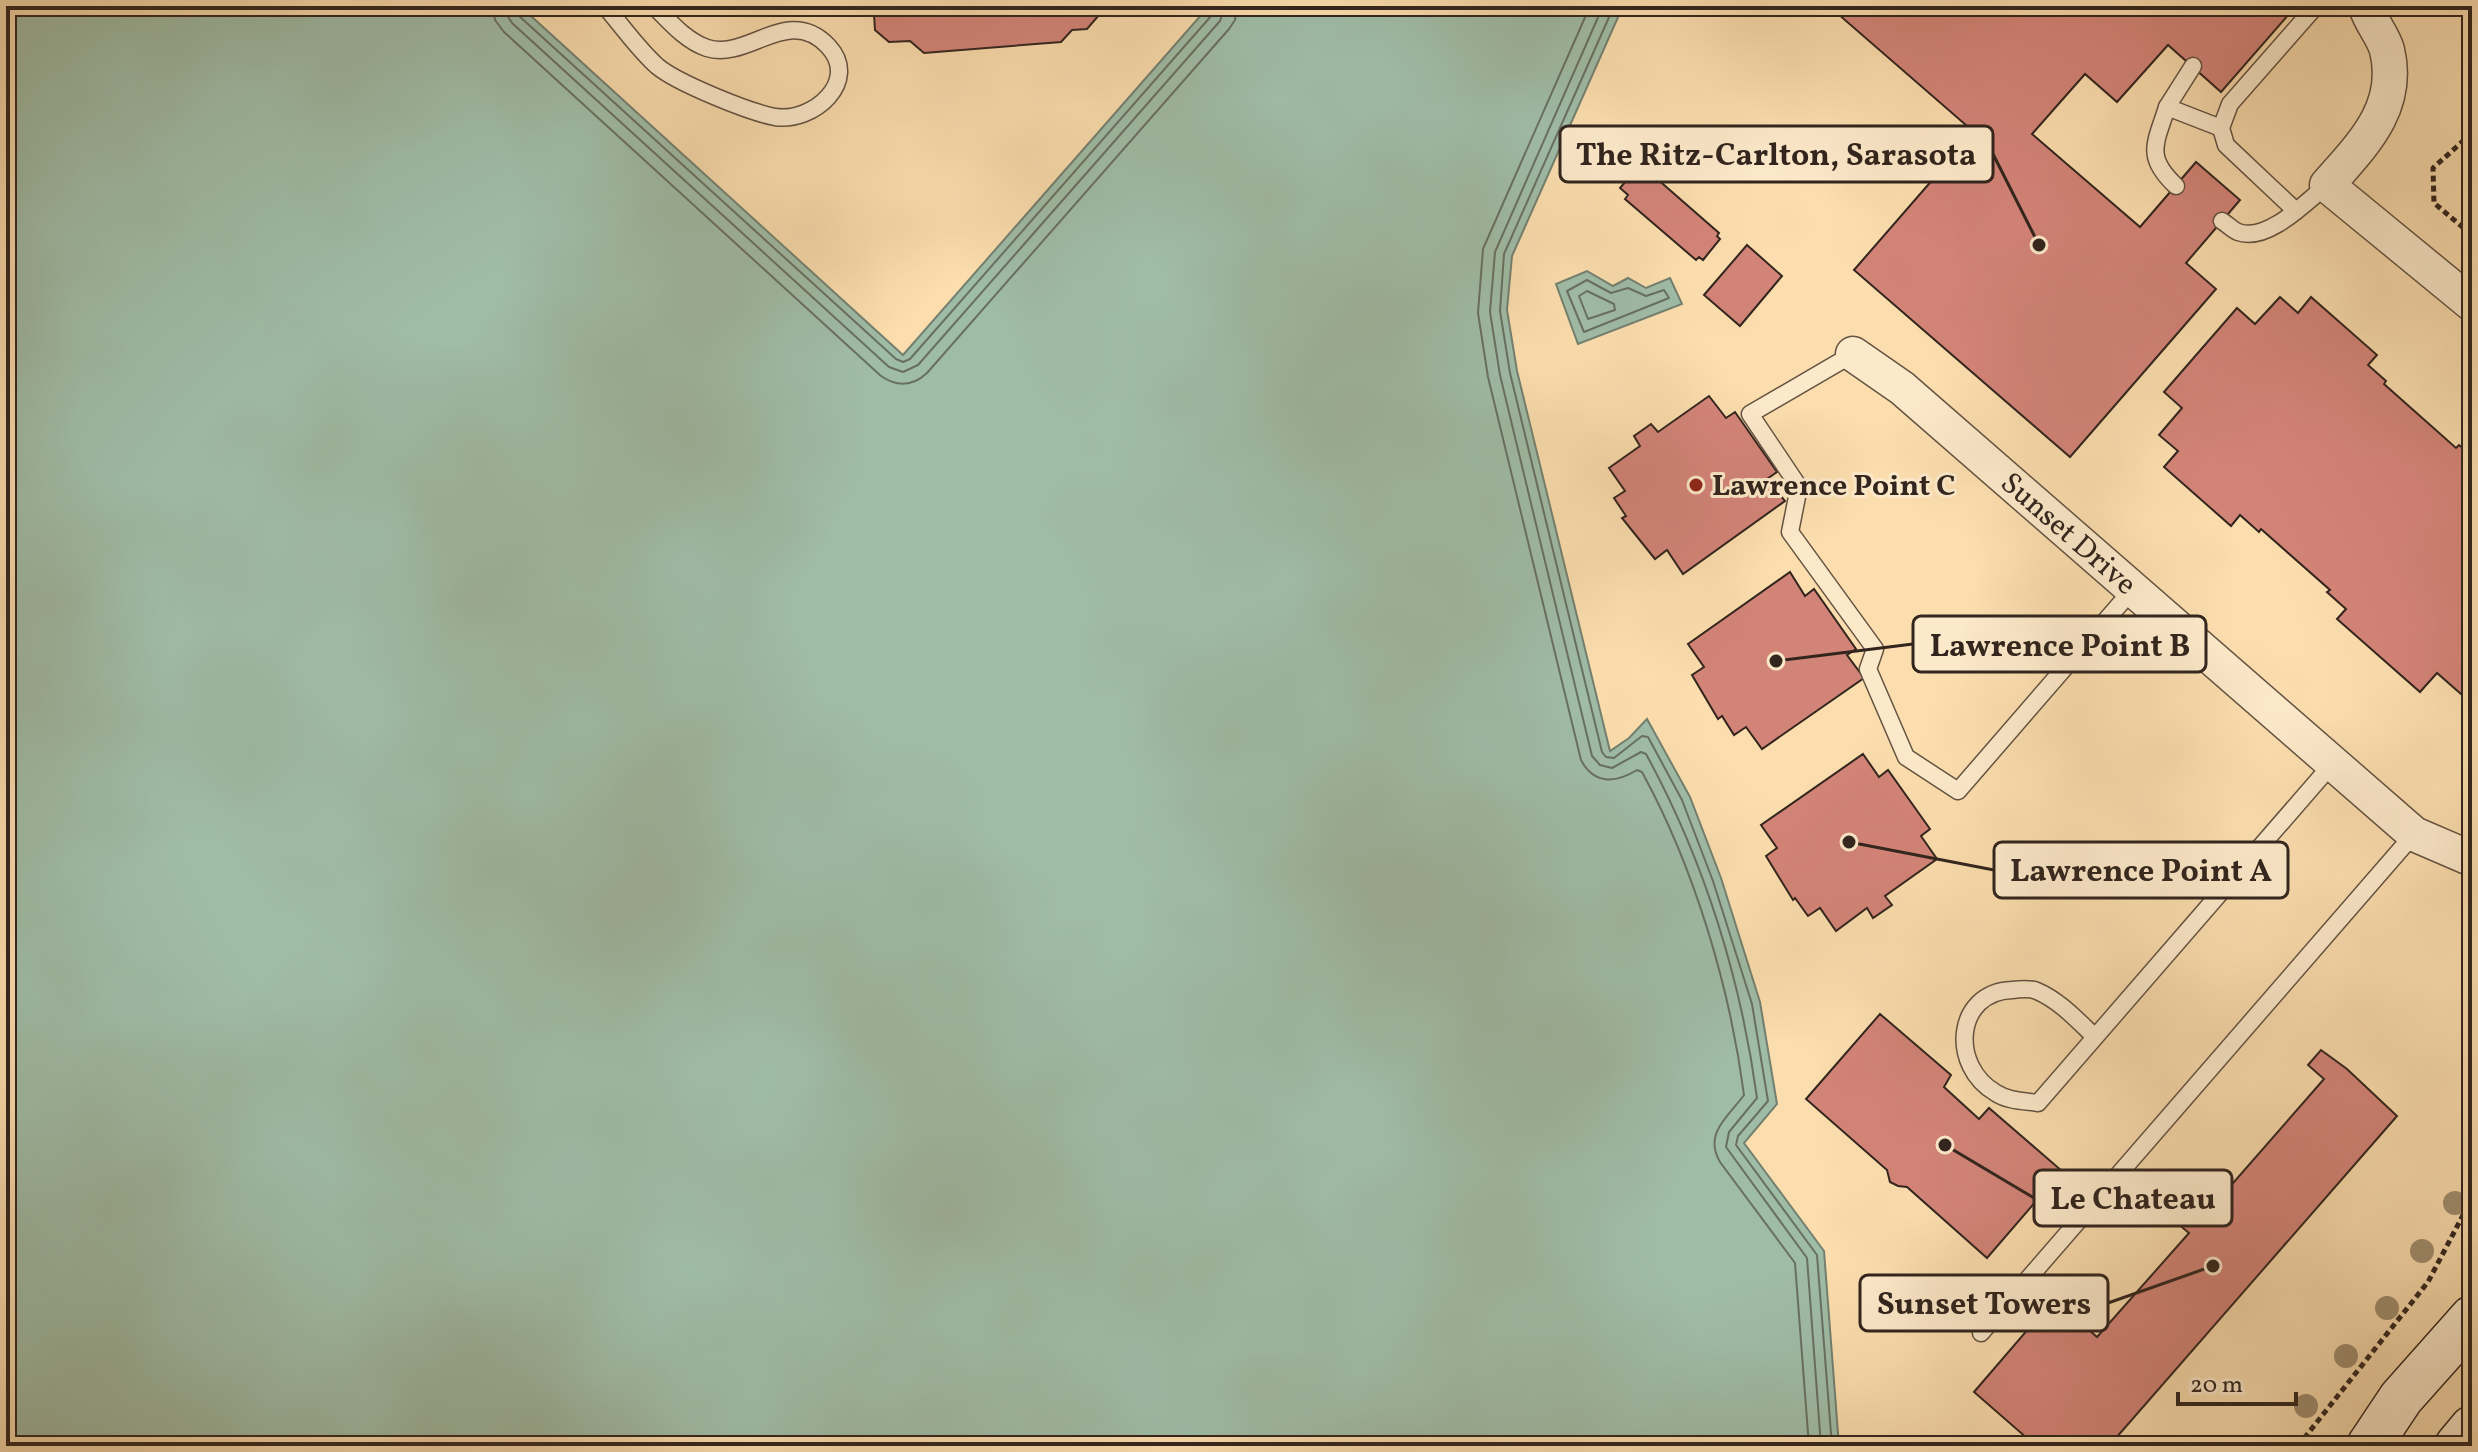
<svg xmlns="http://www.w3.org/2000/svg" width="2478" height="1452" viewBox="0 0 2478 1452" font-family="Vollkorn,serif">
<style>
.water{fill:#9fbca7;stroke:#738070;stroke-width:2}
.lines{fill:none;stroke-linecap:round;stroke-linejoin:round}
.shore{stroke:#687062;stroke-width:2}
.building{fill:#d38478;stroke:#32251e;stroke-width:2}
.service-casing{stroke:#645342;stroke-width:19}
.minor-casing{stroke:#645342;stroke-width:37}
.secondary-casing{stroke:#32251e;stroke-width:47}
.path{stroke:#32251e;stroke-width:5;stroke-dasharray:6 4;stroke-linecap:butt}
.service{stroke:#fce9ca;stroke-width:16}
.minor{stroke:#fce9ca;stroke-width:34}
.secondary{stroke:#fce9ca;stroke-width:44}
.tree{fill:#a08d6e}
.poi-dot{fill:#8f2418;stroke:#fce9ca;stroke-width:3}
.labels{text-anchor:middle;stroke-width:6;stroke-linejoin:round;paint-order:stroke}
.poi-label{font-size:30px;font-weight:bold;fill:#32251e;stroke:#fce9ca;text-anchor:start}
.street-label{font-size:30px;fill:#32251e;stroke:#fce9ca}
.leader{fill:none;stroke:#32251e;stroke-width:3}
.callout-dot{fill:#32251e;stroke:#fce9ca;stroke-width:3}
.callout{fill:#fce9ca;stroke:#32251e;stroke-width:3}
.callout-label{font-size:32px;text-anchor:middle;font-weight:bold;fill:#32251e}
</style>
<rect width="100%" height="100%" fill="#fbddae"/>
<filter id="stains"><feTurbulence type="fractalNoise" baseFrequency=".0025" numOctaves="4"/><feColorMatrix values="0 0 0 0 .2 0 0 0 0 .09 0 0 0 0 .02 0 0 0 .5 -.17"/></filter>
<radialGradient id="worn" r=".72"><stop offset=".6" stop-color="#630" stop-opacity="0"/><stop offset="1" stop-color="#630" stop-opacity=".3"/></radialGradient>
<g class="water">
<polygon points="6,6 520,6 903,355 1209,6 1623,6 1512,256 1507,310 1517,371 1610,751 1629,738 1647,719 1690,797 1721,878 1760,1002 1777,1104 1744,1143 1824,1251 1839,1446 6,1446"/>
<polygon points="1587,271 1613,286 1628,278 1646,288 1670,278 1682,304 1578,344 1556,284"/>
</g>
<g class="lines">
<g class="shore">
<path d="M493,6l2,14 9,12 377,344c16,11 32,10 46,-3l302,-344 6,-9 2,-14"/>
<polyline points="505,6 507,15 512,23 889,367 903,372 918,365 1220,21 1225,6"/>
<polyline points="515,6 518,15 896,359 903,362 910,359 1212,15 1215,6"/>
<path d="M1590,6l-107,243 -5,64 10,64 93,383c13,25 35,23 56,10l5,2c52,95 88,215 102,323 -15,21 -41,38 -24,67l75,101 14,183"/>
<path d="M1603,6l-108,246 -5,60 10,63 92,381 8,9 12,3 29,-16 5,2c58,106 95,225 111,344l-28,34 -3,15 81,111 14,188"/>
<polyline points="1614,6 1504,254 1500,311 1510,373 1602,752 1606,757 1614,758 1642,736 1648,737 1682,800 1713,881 1752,1004 1768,1101 1738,1136 1736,1145 1817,1255 1832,1446"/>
<polygon points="1587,280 1611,293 1628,288 1646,296 1664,290 1669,298 1584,332 1567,291"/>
<polygon points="1587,291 1614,304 1615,310 1588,319 1579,296"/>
</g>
</g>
<g class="building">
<polygon points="865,6 1122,6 1116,13 1099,15 1087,29 1072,30 1061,42 924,53 910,41 889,42 875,30 874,14"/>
<polygon points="1845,6 2296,6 2221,92 2168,45 2117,102 2085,74 2032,134 2140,227 2196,162 2240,200 2186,263 2216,289 2070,457 1854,270 1974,132 1838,14"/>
<polygon points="1637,168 1645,175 1648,171 1719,233 1717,236 1720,239 1703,260 1699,257 1696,260 1625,199 1628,195 1620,188"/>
<polygon points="1747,245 1782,276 1740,326 1704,295"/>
<polygon points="2280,297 2298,313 2311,297 2377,355 2368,365 2386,381 2384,384 2456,448 2459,445 2472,456 2472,697 2469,701 2437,673 2420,692 2337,619 2346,609 2327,592 2330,590 2261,529 2259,532 2240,515 2231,526 2164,467 2178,451 2159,435 2182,408 2164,392 2237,308 2255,324"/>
<polygon points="1709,396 1726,418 1735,412 1777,472 1767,479 1785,501 1683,574 1667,550 1655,559 1622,518 1626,516 1614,498 1625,491 1609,468 1640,446 1634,436 1651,424 1658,432"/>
<polygon points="1790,572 1805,596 1814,589 1856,649 1847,655 1864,678 1762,749 1746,727 1734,735 1722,716 1718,719 1692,675 1704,667 1688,644"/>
<polygon points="1863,754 1879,777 1888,770 1930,829 1921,836 1937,859 1885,896 1892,905 1873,918 1867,908 1836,931 1820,908 1808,916 1795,898 1793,900 1766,856 1777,848 1761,825"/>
<polygon points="1880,1014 1951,1075 1944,1087 1979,1119 1989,1108 2062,1171 1987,1258 1907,1187 1898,1186 1890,1182 1887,1170 1806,1099"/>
<polygon points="2321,1050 2347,1069 2397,1116 2109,1446 2036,1446 1974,1392 2054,1299 2097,1337 2189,1233 2166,1214 2191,1186 2213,1206 2324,1079 2308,1065"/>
</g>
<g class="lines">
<g class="service-casing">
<g id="service">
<path d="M605,6c17,20 33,43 52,60 20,17 92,46 118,51 38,6 86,-36 53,-71 -40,-42 -80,15 -121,2 -21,-7 -38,-27 -53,-42"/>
<polyline points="2193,66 2167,107 2221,128"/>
<path d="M2167,107c-11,36 -23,49 9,79"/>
<polyline points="2296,211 2226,145 2221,128 2230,104 2316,6"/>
<path d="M2222,221c5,3 11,9 16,11 29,11 68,-30 89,-47"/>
<polyline points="1853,354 1750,414 1799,487 1790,532 1875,649 1868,669 1906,757 1958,791 2133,589"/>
<path d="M2095,1037c-18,-17 -35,-36 -58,-46 -7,-3 -17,-2 -25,-1 -57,2 -63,76 -16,103 12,8 28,8 42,10l295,-340"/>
<polyline points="1981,1333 2414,834"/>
</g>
</g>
<g class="minor-casing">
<g id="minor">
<path d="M2366,6c3,14 17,29 21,44 14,58 -25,95 -60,135l145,119"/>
<polyline points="1853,354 1902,388 2414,834 2472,859"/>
</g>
</g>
<g class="secondary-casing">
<g id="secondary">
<polyline points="2369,1446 2401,1398 2472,1318"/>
<polyline points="2457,1446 2472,1428"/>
</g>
</g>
<g class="path">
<polyline points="2472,133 2433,168 2434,203 2472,235"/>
<polyline points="2298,1446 2428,1282 2472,1198"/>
</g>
<use href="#service" class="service"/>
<use href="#minor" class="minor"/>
<use href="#secondary" class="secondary"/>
</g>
<g class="tree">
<circle cx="2455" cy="1203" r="12"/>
<circle cx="2422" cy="1251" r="12"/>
<circle cx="2387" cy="1308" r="12"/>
<circle cx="2346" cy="1356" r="12"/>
<circle cx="2306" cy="1406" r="12"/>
</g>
<circle class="poi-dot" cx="1696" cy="485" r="8"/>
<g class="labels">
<g class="poi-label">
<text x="1712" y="495">Lawrence Point C</text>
</g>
<g class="street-label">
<text transform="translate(2069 533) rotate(41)" y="10">Sunset Drive</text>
</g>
</g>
<path class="leader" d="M2039 245L1993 154M1776 661L1913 644M1849 842L1994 870M1945 1145L2034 1198M2213 1266L2108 1303"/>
<g class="callout-dot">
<circle cx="2039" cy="245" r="8"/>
<circle cx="1776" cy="661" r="8"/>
<circle cx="1849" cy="842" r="8"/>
<circle cx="1945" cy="1145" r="8"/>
<circle cx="2213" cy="1266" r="8"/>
</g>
<g class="callout">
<rect x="1560" y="126" width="433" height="56" rx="8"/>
<rect x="1913" y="616" width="293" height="56" rx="8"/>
<rect x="1994" y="842" width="294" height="56" rx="8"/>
<rect x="2034" y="1170" width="198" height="56" rx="8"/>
<rect x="1860" y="1275" width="248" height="56" rx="8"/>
</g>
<g class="callout-label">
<text x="1776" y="165">The Ritz-Carlton, Sarasota</text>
<text x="2060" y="656">Lawrence Point B</text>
<text x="2141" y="881">Lawrence Point A</text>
<text x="2133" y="1209">Le Chateau</text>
<text x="1984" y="1314">Sunset Towers</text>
</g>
<rect width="2478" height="1452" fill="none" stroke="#fbddae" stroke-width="32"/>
<rect x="8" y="8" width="2462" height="1436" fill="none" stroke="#32251e" stroke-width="4"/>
<rect x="16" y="16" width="2446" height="1420" fill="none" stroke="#32251e" stroke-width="2"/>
<path d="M2178 1392v12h118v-12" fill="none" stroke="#32251e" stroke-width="4"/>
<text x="2190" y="1392" font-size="24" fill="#32251e" stroke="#fce9ca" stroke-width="6" paint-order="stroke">20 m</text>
<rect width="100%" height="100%" filter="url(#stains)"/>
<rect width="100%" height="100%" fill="url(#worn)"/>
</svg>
